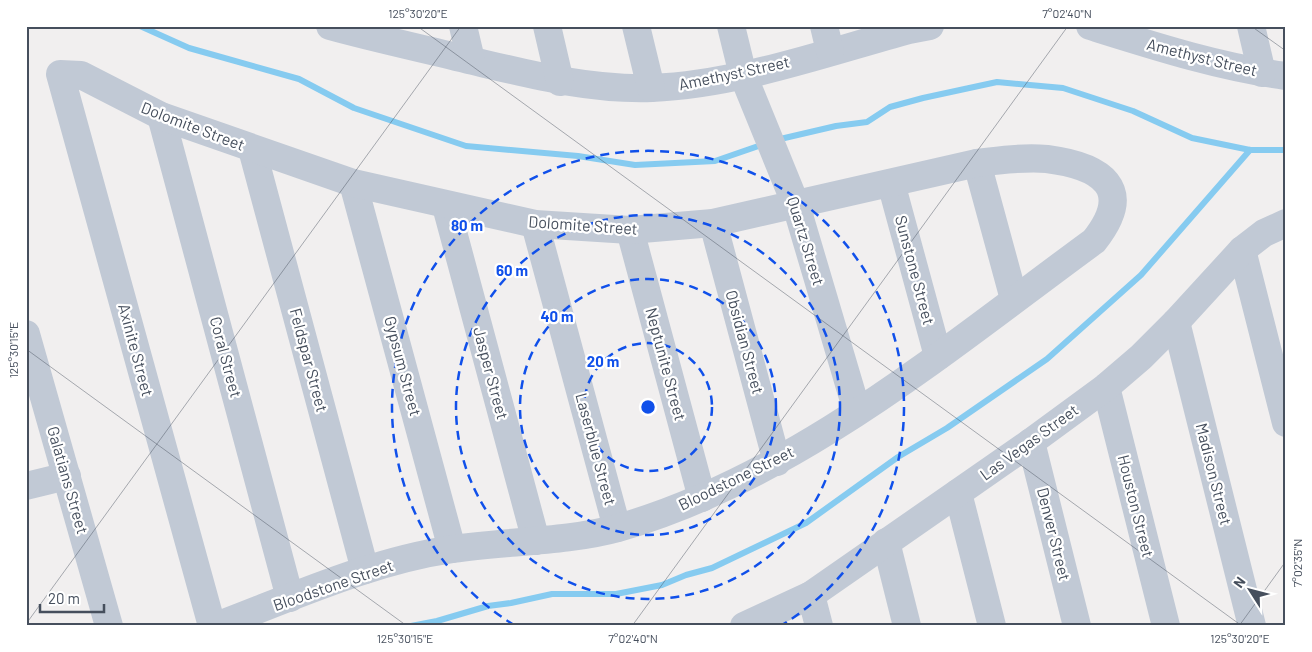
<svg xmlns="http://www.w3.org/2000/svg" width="1312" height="652" viewBox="0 0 1312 652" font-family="Barlow,sans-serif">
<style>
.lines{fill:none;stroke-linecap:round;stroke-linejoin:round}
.stream{stroke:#86cbf0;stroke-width:6}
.minor{stroke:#c1c9d5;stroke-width:28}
.ticks{fill:none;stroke:#464f5d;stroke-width:1;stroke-opacity:0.45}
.ring{fill:none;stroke:#1050ea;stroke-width:2.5;stroke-dasharray:9 6}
.labels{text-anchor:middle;stroke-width:4.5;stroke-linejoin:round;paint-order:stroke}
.street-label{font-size:16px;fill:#464f5d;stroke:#fff}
.centre{fill:#1050ea;stroke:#fff;stroke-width:2.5}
.ring-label{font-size:15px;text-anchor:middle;font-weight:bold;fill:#1050ea;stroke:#fff;stroke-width:4.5;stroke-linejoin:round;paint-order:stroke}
.neatline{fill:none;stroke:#464f5d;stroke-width:2}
.ticks-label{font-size:12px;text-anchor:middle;fill:#464f5d}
</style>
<rect width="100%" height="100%" fill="#f1efef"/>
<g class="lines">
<g class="stream">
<polyline points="140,26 189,48 299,79 354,108 466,146 578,156 635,165 715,161 764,144"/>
<polyline points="776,140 836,126 867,122 890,107 923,98 997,82 1063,88 1133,111 1192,138 1250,150 1286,150"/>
<polyline points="411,626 437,621 488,606 511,603 552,594 616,594 662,585 686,575 712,568 806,523 898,457 947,428 1047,359 1141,275 1250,150"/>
</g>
<g class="minor">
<path d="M330,26c47,13 95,23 143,35 59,14 118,29 179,27 84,-3 176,-36 257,-58l21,-4"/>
<polyline points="463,26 471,60"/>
<polyline points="547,26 560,82"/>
<polyline points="636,26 651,88"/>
<polyline points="731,26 743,75 796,205 857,411"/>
<polyline points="824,26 830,51"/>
<path d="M1090,26c64,20 129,41 196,50"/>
<polyline points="1251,26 1262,73"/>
<polyline points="161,116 290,598"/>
<polyline points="252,149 365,570"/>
<polyline points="977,163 1014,299"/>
<polyline points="353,183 452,549"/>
<polyline points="891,183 938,356"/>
<polyline points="446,206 536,541"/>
<polyline points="713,223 777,462"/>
<polyline points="535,224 617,528"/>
<polyline points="630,230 702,498"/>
<polyline points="1242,250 1286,423"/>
<polyline points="1176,322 1252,626"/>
<polyline points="26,334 109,626"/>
<polyline points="1106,387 1166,626"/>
<polyline points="1031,442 1077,626"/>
<polyline points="26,486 67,476"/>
<polyline points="958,493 992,626"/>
<polyline points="886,542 907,626"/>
<polyline points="811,595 819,626"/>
<path d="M212,626l-152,-552 21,1 80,41 192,67 182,41 95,6 83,-7 264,-60c23,-3 47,-6 70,-4 54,7 89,29 47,82 -145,106 -300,237 -476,287 -51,14 -112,13 -165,21 -82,12 -160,48 -237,77"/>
<polyline points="744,626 811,595 1031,442 1106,387 1141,357 1176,322 1242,250 1264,233 1286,223"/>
</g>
</g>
<path class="ticks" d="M417,26l825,600M1251,26l35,25M26,349l381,277M26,624l435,-598M632,626l436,-600M1239,626l47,-65"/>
<g class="ring">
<circle cx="648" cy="407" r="64"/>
<circle cx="648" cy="407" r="128"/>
<circle cx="648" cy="407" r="192"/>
<path d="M514 625A256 256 0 1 1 782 625"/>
</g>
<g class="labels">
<g class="street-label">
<text transform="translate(1202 57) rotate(14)" y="6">Amethyst Street</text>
<text transform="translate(734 73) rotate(-12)" y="6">Amethyst Street</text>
<text transform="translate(193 126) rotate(21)" y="6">Dolomite Street</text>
<text transform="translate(583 225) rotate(4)" y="6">Dolomite Street</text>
<text transform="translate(806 241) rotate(73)" y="6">Quartz Street</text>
<text transform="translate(915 270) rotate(75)" y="6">Sunstone Street</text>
<text transform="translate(745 342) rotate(75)" y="6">Obsidian Street</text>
<text transform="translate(136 350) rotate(75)" y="6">Axinite Street</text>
<text transform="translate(226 357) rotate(75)" y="6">Coral Street</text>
<text transform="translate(309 360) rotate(75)" y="6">Feldspar Street</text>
<text transform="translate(666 364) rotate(75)" y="6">Neptunite Street</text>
<text transform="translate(403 366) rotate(75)" y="6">Gypsum Street</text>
<text transform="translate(491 373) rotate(75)" y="6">Jasper Street</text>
<text transform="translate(1029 442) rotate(-36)" y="6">Las Vegas Street</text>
<text transform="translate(596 449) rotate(75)" y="6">Laserblue Street</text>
<text transform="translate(1214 474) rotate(76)" y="6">Madison Street</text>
<text transform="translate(736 478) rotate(-26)" y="6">Bloodstone Street</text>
<text transform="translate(68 480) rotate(74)" y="6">Galatians Street</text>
<text transform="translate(1136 506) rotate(76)" y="6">Houston Street</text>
<text transform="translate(1054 534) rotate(76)" y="6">Denver Street</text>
<text transform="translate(333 585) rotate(-19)" y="6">Bloodstone Street</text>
</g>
</g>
<circle cx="648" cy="407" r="8" class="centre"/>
<g class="ring-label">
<text x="467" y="231">80 m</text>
<text x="512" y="276">60 m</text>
<text x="557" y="322">40 m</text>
<text x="603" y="367">20 m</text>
</g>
<rect width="1312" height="652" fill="none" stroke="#ffffff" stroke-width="55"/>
<g transform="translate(1250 590) rotate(306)" stroke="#ffffff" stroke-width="4" paint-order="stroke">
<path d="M0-4L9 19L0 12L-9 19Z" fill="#464f5d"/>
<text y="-8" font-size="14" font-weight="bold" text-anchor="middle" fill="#464f5d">N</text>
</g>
<path d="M40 604v8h64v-8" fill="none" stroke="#464f5d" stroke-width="2.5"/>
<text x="48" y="604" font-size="15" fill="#464f5d" stroke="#ffffff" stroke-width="4" paint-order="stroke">20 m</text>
<rect x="28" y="28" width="1256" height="596" class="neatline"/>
<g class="ticks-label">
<text x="418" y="18">125°30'20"E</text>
<text x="1067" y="18">7°02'40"N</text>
<text transform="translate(14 350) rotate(-90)" y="4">125°30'15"E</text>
<text transform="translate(1298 563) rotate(-90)" y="4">7°02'35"N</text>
<text x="405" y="643">125°30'15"E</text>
<text x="633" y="643">7°02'40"N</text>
<text x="1240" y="643">125°30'20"E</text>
</g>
</svg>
